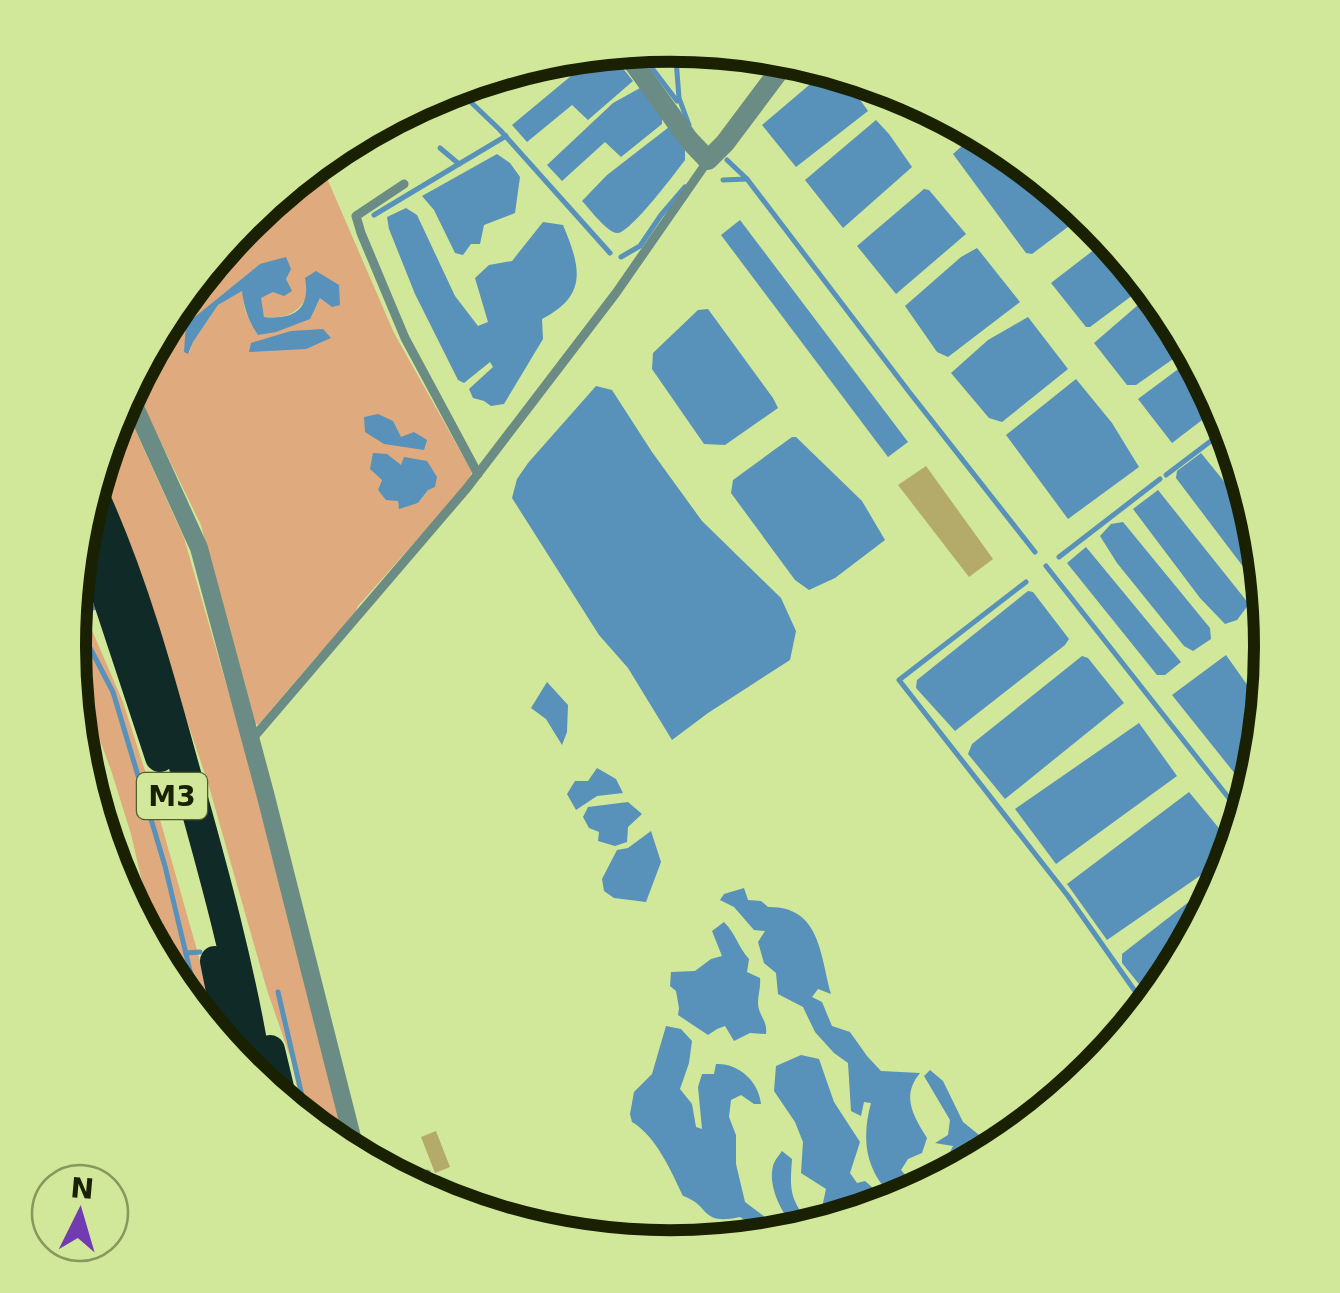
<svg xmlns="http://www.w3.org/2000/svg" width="1340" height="1293" viewBox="0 0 1340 1293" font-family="'DejaVu Sans',sans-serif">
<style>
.green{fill:#dfaa7d;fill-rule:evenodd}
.water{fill:#5891ba}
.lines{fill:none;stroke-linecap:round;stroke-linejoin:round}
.stream{stroke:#5891ba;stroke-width:5}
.building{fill:#b4ab6a}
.service{stroke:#6a8c85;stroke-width:9}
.minor{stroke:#6a8c85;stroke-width:18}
.tertiary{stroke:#6a8c85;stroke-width:20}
.motorway{stroke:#102b27;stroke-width:30}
.labels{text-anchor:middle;stroke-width:8;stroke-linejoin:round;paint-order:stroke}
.shield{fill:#d1e799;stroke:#515c2f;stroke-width:2.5}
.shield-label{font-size:28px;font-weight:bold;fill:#1a2102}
.rim{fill:none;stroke:#1a2102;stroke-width:12}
</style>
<rect width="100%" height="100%" fill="#d1e799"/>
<g class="green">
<path d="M323,169l71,164 78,139 -5,11 -109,123 -13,29 -28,21 -59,69 -4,-3 -15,-46 -38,-151 -67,-138 111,-166zM260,264l13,28 -13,6 4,19c20,2 35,-3 44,-23l31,-9 -19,13 -3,7 -58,30c-11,-15 -17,-27 -16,-45l-25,15 -25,37 -4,11 -3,-29zM401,466l27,24 -10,13 -19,5 -1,-7 -20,-10 4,-11z"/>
<polygon points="123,403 184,538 248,760 343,1137 302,1110 291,1059 267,990 208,783 153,620 102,481 115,416"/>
<polygon points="78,598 123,702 155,802 210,996 215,1027 155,938 131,834 111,770 72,664 69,646"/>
<polygon points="89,750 129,848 139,884 126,895 114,876"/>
</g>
<g class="water">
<polygon points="613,56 633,81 588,120 572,105 527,142 512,125 589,61"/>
<polygon points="821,75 846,80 868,111 796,167 762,125"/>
<polygon points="640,88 662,116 662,124 621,157 605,142 562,181 547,165 613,103"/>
<polygon points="876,120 889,134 912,167 843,228 805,180"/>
<path d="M669,127l16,23v10c-9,12 -54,72 -67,73 -10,1 -29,-25 -36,-32l25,-26z"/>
<polygon points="971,138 1085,214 1032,254 1026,253 953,154"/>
<polygon points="497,154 510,163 520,177 515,213 484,225 480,244 471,244 463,255 455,253 434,210 422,196"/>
<polygon points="924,189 929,190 966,234 896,294 857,246"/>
<path d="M406,208l11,7 38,81 23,30 10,-4 -13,-44 14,-13 23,-4 31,-39 20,3c17,41 26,70 -21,94l1,20 -39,65 -13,2 -7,-5 -11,-3 -4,-9 24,-22 -3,-5 -26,21 -6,-3 -43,-86 -26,-65 -2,-12z"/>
<polygon points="740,220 908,442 888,457 721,235"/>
<polygon points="1108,239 1141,289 1090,327 1086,327 1051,283"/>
<polygon points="977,248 1020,302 948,357 937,352 905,306 961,257"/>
<path d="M286,257l5,12 -5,10 6,12 -8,5 -11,-4 -12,6 3,19c29,3 47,-7 41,-39l11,-7 23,14 1,20 -8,2 -12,-9 -10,21 -34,13 -18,3c-10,-15 -14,-27 -16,-44l-24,14 -25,37 -5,12 -4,-2 2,-28 74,-60z"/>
<polygon points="1148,299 1183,352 1136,385 1127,385 1094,343 1138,305"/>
<polygon points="708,309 773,398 778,408 725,445 704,444 652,369 653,353 698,310"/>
<polygon points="1028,317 1068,369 1002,422 989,418 951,373 988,340"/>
<polygon points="323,329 331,338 306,349 249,352 251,343 291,331"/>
<polygon points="1189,361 1219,407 1172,443 1138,399"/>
<polygon points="1076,379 1112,423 1139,467 1068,519 1006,435"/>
<polygon points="596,386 612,390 652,452 702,521 781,598 796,631 790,660 708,713 672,740 628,668 599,635 512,498 517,479 528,463"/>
<polygon points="378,414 393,421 401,437 414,432 427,440 424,450 384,444 365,432 364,417"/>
<polygon points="792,437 796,437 862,501 885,540 835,578 809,590 795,580 731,493 733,480"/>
<polygon points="373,453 387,454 401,465 404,457 427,461 437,477 435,487 428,490 418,503 399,509 398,501 386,500 378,490 382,480 370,469"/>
<polygon points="1201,453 1244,506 1260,589 1176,478 1177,471"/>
<polygon points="1158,490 1249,604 1237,620 1225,624 1200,598 1133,509"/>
<polygon points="1123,522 1210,628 1211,639 1193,651 1184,646 1117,563 1100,536 1111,524"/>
<polygon points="1086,547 1181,662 1165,675 1157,675 1067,563"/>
<polygon points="1028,591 1033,592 1069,639 1065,645 955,731 916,688 917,680"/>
<polygon points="1226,655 1260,703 1244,785 1172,695"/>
<polygon points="1082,656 1088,658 1124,703 1005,799 968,754 972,744"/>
<polygon points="547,682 568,705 567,732 562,745 546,719 531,708"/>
<polygon points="1139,723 1177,776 1056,864 1015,809"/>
<polygon points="597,768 616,779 623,793 597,796 576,810 567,794 575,781 588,781"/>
<polygon points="1189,792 1232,844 1230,855 1107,940 1067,884"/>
<polygon points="628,802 642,814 628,827 627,842 615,846 598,841 599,832 589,828 583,817 588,807"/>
<polygon points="651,831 661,862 646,902 614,898 604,891 602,879 617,850 628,848"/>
<polygon points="1227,872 1225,877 1147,994 1122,963 1122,954"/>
<path d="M744,888l4,12 13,1 7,6c52,-1 52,47 63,87l-13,-5 -6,8 10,5 10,24 18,6 17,24 14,15 39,2c-19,23 -7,43 7,65l-5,15 -14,6 -7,11 8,9 13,8 -22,15c-33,-25 -40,-59 -29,-99l-7,-1 -3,14 -10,-5 -3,-48 -14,-10 -19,-21 -12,-25 -25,-13 -2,-21 -12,-10 -6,-21 7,-11 -11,-1 -20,-23 -14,-7 4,-6z"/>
<path d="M724,922c12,12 14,25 25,37l-2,13 13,6c1,9 -2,16 -2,25 0,12 10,18 8,31l-16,-1 -16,8 -9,-15 -8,3 -9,6 -30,-20 1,-7 -3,-17 -6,-5 1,-14 24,-1 16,-12 11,-3 -10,-25z"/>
<path d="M666,1026l15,3 11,12 -3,22 -9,26 12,15 4,23 6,2 -4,-42 4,-13h12l2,-10c23,-1 43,18 45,40h-7l-13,-9 -10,5 -2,17 7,18v29l9,38 28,21 -2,5 -22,4v-9l-9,-6c-41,9 -29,-12 -57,-21 -12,-25 -27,-60 -51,-74l-2,-8 4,-22 18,-18z"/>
<polygon points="801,1055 819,1059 834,1102 860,1142 850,1173 857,1183 865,1181 882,1196 887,1205 823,1218 821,1212 826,1189 801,1173 803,1142 795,1122 774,1091 776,1066"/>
<polygon points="930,1070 943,1081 963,1122 989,1143 938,1177 953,1146 935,1143 948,1135 950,1120 924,1076"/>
<path d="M782,1151l10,8c-2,29 -3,39 16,62l-16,3c-12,-14 -24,-39 -19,-58 1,-5 7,-12 9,-15z"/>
</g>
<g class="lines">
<g class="stream">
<polyline points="675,46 679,98 689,125"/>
<polyline points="639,51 677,101"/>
<polyline points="456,88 500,130 610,253"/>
<polyline points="440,148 459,164 506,136"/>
<polyline points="727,160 747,179 910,393 1035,552"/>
<polyline points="723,180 747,179"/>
<polyline points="374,215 459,164"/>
<polyline points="621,257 640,246 661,215 685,187"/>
<polyline points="1166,475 1228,428"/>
<polyline points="1059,557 1160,479"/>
<polyline points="1046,566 1239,811"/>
<polyline points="1026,582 899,680 1068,896 1142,1001"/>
<polyline points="85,610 100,606"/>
<polyline points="74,617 113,692 165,866 197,1000"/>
<polyline points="186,953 200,952"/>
<polyline points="278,992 306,1113"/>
</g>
</g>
<g class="building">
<polygon points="926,466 993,559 969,577 898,485"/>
<polygon points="436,1131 450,1167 435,1173 421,1137"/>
</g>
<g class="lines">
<g class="service">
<polyline points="404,184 356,216 361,233 405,338 478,474"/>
<polyline points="253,738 467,488 616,293 707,162"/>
<polyline points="406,1180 427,1174"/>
</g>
<polyline class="minor" points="129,394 199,548 265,793 354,1145"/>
<polyline class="tertiary" points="627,54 689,140 708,160 725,143 782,67"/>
<g class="motorway">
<path d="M97,502c37,83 62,174 86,261 30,106 59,210 76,319"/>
<polyline points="89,542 160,757"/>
<polyline points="215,961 234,1056"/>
<polyline points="270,1050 281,1096"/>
</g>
</g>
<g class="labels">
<rect class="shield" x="137" y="773" width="70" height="46" rx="8"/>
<g class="shield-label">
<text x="172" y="806">M3</text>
</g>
</g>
<path d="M0 0H1340V1293H0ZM86 646a584 584 0 1 1 1168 0a584 584 0 1 1-1168 0Z" fill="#d1e799" fill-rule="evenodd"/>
<path class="rim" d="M86 646a584 584 0 1 1 1168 0a584 584 0 1 1-1168 0Z"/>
<g transform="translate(80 1213) rotate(5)"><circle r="48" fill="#d1e799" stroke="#88985d" stroke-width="2.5"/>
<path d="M0-8L18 38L0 25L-18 38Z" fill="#723bb2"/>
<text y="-15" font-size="28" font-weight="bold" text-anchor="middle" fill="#1a2102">N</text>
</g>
</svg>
